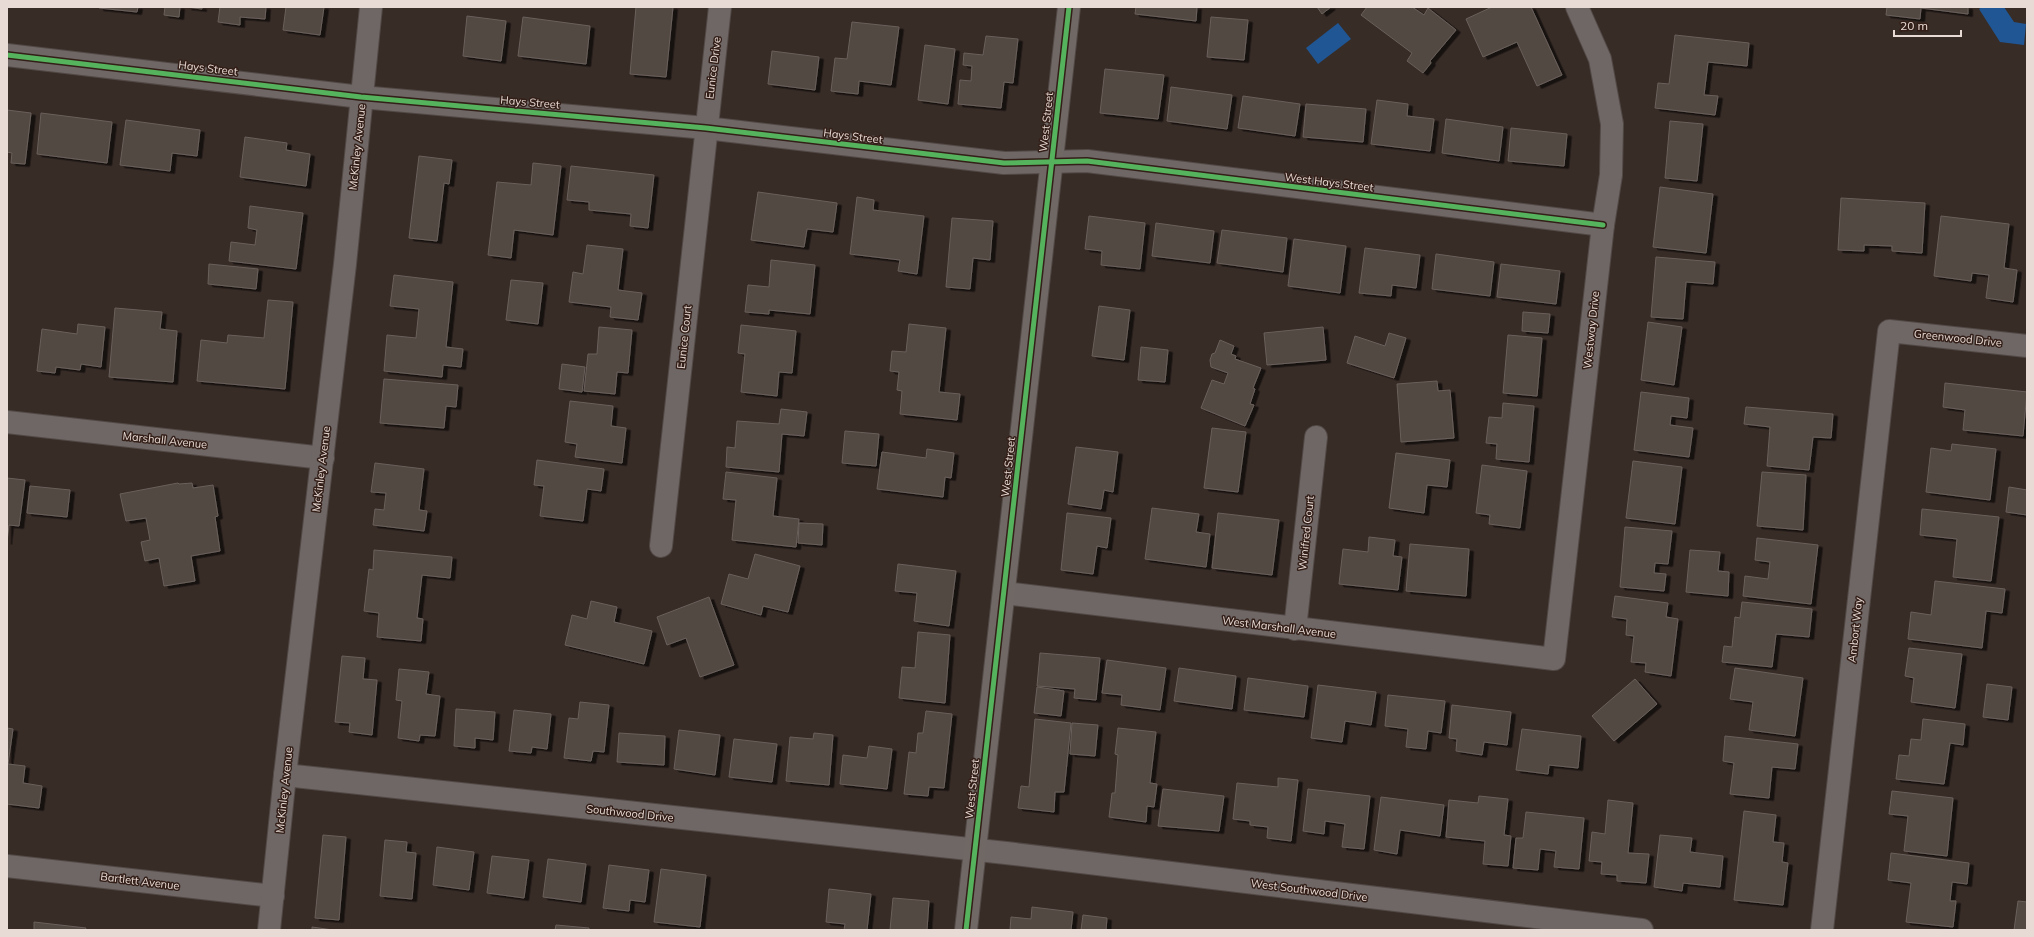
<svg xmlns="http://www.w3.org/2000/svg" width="2034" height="937" viewBox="0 0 2034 937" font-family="Mulish,sans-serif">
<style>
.water{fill:#1f5693}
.building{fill:#514842;stroke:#6a605b;filter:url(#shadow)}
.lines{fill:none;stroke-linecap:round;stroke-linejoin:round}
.minor-casing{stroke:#524945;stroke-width:24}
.major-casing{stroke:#524945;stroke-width:24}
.minor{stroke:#6e6766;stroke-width:22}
.major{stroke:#6f6865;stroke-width:22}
.cycleway-casing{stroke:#331f18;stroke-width:8}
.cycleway{stroke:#56b35d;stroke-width:5}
.labels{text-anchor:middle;stroke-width:3;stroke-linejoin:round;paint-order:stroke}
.street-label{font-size:11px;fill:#e8dad5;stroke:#331f18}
</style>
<defs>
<filter id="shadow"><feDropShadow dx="4.5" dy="2.5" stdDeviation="0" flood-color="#0009"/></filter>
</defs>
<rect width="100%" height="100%" fill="#382c27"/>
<g class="water">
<polygon points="1982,7 2004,7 2014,22 2026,24 2024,45 2000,42 1979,9"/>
<polygon points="1338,23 1351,39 1318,64 1306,48"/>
</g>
<g class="building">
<polygon points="99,7 138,7 137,12 99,8"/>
<polygon points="165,7 180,7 179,17 164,15"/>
<polygon points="187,7 202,7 202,9"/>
<polygon points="220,7 266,7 265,19 240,17 240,25 218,22"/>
<polygon points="286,7 324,7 320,35 283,30"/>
<polygon points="636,7 673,7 666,77 630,74"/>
<polygon points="1136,7 1197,7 1196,21 1135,14"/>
<polygon points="1317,7 1331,7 1322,14"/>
<polygon points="1367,7 1412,7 1424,15 1428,8 1456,30 1430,61 1431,63 1423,73 1407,61 1412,53 1361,15"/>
<polygon points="1492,7 1531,7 1562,75 1537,86 1517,42 1483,57 1466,19"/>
<polygon points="1887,7 1968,7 1968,14 1921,8 1920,19 1886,15"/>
<polygon points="467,16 506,21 501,61 463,56"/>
<polygon points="523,17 590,26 586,64 518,56"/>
<polygon points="1211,17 1248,20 1244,60 1207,57"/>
<polygon points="852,22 899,27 891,85 859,81 858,94 831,91 835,58 847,59"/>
<polygon points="1675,35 1749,43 1747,66 1708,62 1704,95 1718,96 1715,115 1655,108 1658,83 1669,84"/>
<polygon points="986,36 1018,39 1013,83 1004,82 1001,108 958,104 960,80 971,81 972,66 963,65 964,53 983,55"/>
<polygon points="925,45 955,49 948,104 918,100"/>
<polygon points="772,51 819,57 815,90 768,84"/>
<polygon points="1105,69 1164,75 1158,119 1100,113"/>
<polygon points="1171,87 1232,95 1227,129 1167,121"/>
<polygon points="1243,96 1300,104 1295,136 1238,128"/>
<polygon points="1377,100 1408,104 1407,116 1434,119 1430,151 1371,144"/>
<polygon points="1306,104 1366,109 1363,142 1303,137"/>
<polygon points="7,110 31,113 25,164 11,163 12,153 7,152"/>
<polygon points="41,113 112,122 107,163 37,154"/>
<polygon points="1446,119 1503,127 1499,161 1442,153"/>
<polygon points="126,120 200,130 197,156 172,153 170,171 120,165"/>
<polygon points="1670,121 1703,124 1697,181 1665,178"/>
<polygon points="1511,128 1567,134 1564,166 1508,161"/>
<polygon points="245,137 287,143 286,150 310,154 306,186 240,177"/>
<polygon points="419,156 452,160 449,184 444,183 437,241 409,238"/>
<polygon points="533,163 561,166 553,235 514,230 511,258 488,255 497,182 531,185"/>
<polygon points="571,166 654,175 648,228 630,226 631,214 589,210 589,202 567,200"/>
<polygon points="1660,187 1713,194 1706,253 1653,247"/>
<polygon points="758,192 837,203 833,232 807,229 804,247 751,240"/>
<polygon points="857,197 874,200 873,210 924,216 917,274 898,271 900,260 850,254"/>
<polygon points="1841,198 1925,203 1922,253 1892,251 1892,246 1864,245 1864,251 1838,250"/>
<polygon points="250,206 303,213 296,269 229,261 231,242 255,245 257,230 248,228"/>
<polygon points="1089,216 1145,223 1140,269 1101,265 1102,251 1085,249"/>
<polygon points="1941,216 2009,224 2004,268 2017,270 2013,302 1986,298 1989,275 1972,273 1971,281 1934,276"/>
<polygon points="952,218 993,221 990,260 973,258 970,289 946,287"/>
<polygon points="1156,223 1214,231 1210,263 1152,256"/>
<polygon points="1222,230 1287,238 1283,272 1217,263"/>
<polygon points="1294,239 1346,246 1340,293 1288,286"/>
<polygon points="587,245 623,249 618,290 642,293 638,320 610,317 611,307 569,302 573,272 583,274"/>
<polygon points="1365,248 1420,255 1416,288 1392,285 1391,296 1359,293"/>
<polygon points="1436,254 1494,262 1490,296 1432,289"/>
<polygon points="1656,257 1715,262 1713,284 1686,282 1683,319 1651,317"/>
<polygon points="771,260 815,265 810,314 769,310 769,314 745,312 748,285 769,287"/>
<polygon points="209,264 258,269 256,289 208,284"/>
<polygon points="1501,264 1560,271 1556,304 1497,297"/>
<polygon points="394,275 453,282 446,347 463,349 461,367 443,365 442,377 384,371 387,335 416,338 419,309 390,306"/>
<polygon points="511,280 543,283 538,324 506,320"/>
<polygon points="268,300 293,302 285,389 197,381 201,340 227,343 228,335 264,338"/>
<polygon points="1099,306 1130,310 1124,360 1092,356"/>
<polygon points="115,308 162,312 160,329 177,331 173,382 109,377"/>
<polygon points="1523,312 1550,314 1548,333 1522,331"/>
<polygon points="1648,322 1682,327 1674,385 1641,380"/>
<polygon points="78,324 105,327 101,367 81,364 80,370 56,367 55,373 37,371 42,329 77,334"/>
<polygon points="909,324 946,328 939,392 960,394 957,420 900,414 902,391 897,390 899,372 890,371 892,351 906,352"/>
<polygon points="741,325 796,331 792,373 779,372 777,396 741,392 745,354 738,353"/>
<polygon points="599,327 632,330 628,373 617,372 615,394 584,391 588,354 597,354"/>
<polygon points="1323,327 1326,360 1267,365 1264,333"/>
<polygon points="1389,333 1406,338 1394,378 1347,363 1355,336 1385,346"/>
<polygon points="1508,335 1542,338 1537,396 1503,393"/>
<polygon points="1220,340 1234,346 1231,354 1236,356 1235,359 1261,368 1253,388 1255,389 1250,404 1254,405 1245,426 1201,408 1212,380 1224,384 1228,373 1211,367 1210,360 1212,354 1215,353"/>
<polygon points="1141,347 1168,350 1165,382 1138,380"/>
<polygon points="562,364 585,367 582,392 559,389"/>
<polygon points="384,379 458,385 456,407 446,406 444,428 380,423"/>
<polygon points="1437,381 1438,391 1450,390 1454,438 1401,442 1397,384"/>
<polygon points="1945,383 2027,392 2023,436 1963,430 1965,410 1943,407"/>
<polygon points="1641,392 1689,398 1687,418 1671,416 1670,425 1693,428 1689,457 1634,450"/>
<polygon points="570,401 613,406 611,426 626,428 622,463 575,457 577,444 565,442"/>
<polygon points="1503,403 1534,406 1529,462 1496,459 1497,444 1486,443 1489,417 1502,418"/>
<polygon points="1746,407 1833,414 1831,438 1813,437 1809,470 1767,466 1770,427 1744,424"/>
<polygon points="781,409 807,412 804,436 782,434 779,472 726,467 727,447 735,448 737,421 779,424"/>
<polygon points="1212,428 1246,432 1238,492 1204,488"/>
<polygon points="845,431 879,434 876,466 842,463"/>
<polygon points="1952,444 1996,449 1990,500 1926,492 1931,448 1951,451"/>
<polygon points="1076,447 1118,452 1113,492 1104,490 1101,509 1068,504"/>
<polygon points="927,449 954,453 951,478 945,477 943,497 877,489 882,452 926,458"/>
<polygon points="1396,453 1450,460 1447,487 1427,485 1424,513 1389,508"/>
<polygon points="537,460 604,469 601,491 587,489 583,521 540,516 544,486 534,485"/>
<polygon points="1633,461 1682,467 1675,524 1626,518"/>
<polygon points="375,463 424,469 419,510 427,511 424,531 373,525 375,509 384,510 386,493 371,492"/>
<polygon points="1482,465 1527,471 1520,528 1489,524 1490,515 1476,513"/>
<polygon points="726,472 777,478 773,516 799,519 796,547 732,540 736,500 723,499"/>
<polygon points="1762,472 1806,475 1803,530 1757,526"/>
<polygon points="7,478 25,480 19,526 9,525 7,542"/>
<polygon points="178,483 179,484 192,483 193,488 213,485 218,516 215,517 220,551 191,556 195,581 164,586 159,558 145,561 141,542 150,540 146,518 126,521 120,494"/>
<polygon points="30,486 70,490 67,517 27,513"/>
<polygon points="2009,487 2027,490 2027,515 2006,512"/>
<polygon points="1152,508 1199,514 1196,532 1210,534 1206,567 1145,559"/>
<polygon points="1922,509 1999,517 1991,581 1953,577 1957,539 1920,535"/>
<polygon points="1067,513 1111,518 1107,548 1097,546 1093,574 1061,570"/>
<polygon points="1218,513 1279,520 1272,575 1212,568"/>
<polygon points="799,523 823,524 822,545 798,543"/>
<polygon points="1625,527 1672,531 1668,564 1655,563 1654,573 1666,574 1664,591 1620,587"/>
<polygon points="1369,537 1395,540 1393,556 1402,557 1398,590 1339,584 1343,549 1368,552"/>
<polygon points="1757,538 1818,545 1811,604 1743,596 1745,576 1768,579 1770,562 1755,560"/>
<polygon points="1410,544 1469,549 1466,596 1406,591"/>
<polygon points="374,550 452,557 450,578 422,575 417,618 423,619 421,641 377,637 379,613 364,611 369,569 373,570"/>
<polygon points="1690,550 1720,552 1718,571 1729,572 1728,596 1686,592"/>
<polygon points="755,554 800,566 788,612 763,606 761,615 721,604 729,574 748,579"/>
<polygon points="898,564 956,571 949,626 914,621 917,593 895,591"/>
<polygon points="1935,581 2005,589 2002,613 1986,611 1982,648 1908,639 1911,612 1931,615"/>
<polygon points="1615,596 1668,603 1666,617 1678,619 1671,676 1645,672 1646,663 1631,662 1634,636 1626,635 1627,619 1612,617"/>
<polygon points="709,597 734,665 700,677 686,638 667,645 657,617"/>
<polygon points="591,601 617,607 614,622 652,631 644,664 565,645 572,615 587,619"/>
<polygon points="1742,602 1812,609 1809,637 1776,634 1772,667 1722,662 1724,646 1732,647 1735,617 1740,618"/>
<polygon points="918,632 950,635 945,703 899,698 902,667 915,668"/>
<polygon points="1909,648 1962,654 1955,708 1911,702 1914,678 1905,676"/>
<polygon points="1040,653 1100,658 1096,700 1074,698 1075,689 1037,686"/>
<polygon points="342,656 365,658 363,679 377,680 372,735 349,732 350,723 335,722"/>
<polygon points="1107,660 1166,668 1160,710 1121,705 1122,695 1102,693"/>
<polygon points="1179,668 1236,676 1232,709 1174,701"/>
<polygon points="1735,668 1803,678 1795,736 1749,730 1753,702 1730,699"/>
<polygon points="399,669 429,672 426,694 440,696 435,736 420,735 419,741 398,738 402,701 396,700"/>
<polygon points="1248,678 1308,686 1304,717 1244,710"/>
<polygon points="1635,679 1657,704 1614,741 1592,716"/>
<polygon points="1987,684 2012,687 2008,720 1983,717"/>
<polygon points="1318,685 1376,692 1371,725 1345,721 1342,742 1311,738"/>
<polygon points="1037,687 1064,691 1061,716 1034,713"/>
<polygon points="1388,695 1445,701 1441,733 1428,731 1426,749 1406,747 1408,729 1385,726"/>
<polygon points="580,702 609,705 604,752 593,751 591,761 564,758 569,718 578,719"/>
<polygon points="1452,705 1511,712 1507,745 1484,742 1482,755 1456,751 1457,739 1449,738"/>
<polygon points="456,709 495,712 493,740 475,738 475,748 454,746"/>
<polygon points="514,710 551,714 547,749 532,747 531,753 509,751"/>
<polygon points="926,711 952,714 944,788 929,787 928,796 904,794 909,752 916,753 918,733 923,733"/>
<polygon points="1035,719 1071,723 1064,792 1055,792 1054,812 1018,808 1021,786 1029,787"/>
<polygon points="1923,719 1965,724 1963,745 1950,743 1944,784 1896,779 1899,755 1909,756 1911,739 1921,740"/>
<polygon points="1072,723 1098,725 1095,756 1070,754"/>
<polygon points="7,728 13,729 8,764 25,766 23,783 42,786 39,808 7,804"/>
<polygon points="1118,728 1156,732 1150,783 1157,784 1154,807 1147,806 1146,822 1109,817 1112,793 1115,793 1118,755 1115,754"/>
<polygon points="1522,729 1581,736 1578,768 1549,765 1548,774 1516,770"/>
<polygon points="679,730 720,735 715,775 674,769"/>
<polygon points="619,733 665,736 664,765 617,762"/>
<polygon points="814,733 833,735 829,785 786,781 790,737 813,739"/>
<polygon points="1725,736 1798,744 1795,769 1772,767 1769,798 1730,794 1734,763 1723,761"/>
<polygon points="734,739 777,744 772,782 729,777"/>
<polygon points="869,746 892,749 887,789 840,784 843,755 867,758"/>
<polygon points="1278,778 1298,780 1291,841 1267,838 1268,827 1250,825 1250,821 1233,819 1237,783 1278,787"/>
<polygon points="1163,789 1224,796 1219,831 1158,826"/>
<polygon points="1308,789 1370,796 1364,849 1342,847 1345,824 1325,821 1324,834 1303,831"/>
<polygon points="1892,791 1953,798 1947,856 1904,851 1908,816 1889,814"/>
<polygon points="1479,796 1508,799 1504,835 1511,836 1508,866 1483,864 1485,841 1446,837 1449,800 1478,803"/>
<polygon points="1381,797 1444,805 1440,836 1400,830 1397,854 1374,850"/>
<polygon points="1608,800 1633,803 1628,853 1649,854 1646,883 1617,881 1617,875 1601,874 1602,862 1589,861 1592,832 1605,834"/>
<polygon points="1744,811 1776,815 1773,842 1784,843 1782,862 1788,863 1783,905 1734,900"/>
<polygon points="1526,812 1584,818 1579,869 1554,867 1556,851 1540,849 1538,870 1513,868 1516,838 1523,838"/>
<polygon points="323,835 346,837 339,920 315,918"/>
<polygon points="1660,835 1692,838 1690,852 1723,856 1720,887 1683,883 1682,891 1654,887"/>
<polygon points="385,840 407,842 406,852 416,853 412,899 380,896"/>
<polygon points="437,847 474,852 469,890 433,885"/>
<polygon points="1891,853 1969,863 1967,884 1952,882 1950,901 1956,901 1953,927 1906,922 1911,883 1888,880"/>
<polygon points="492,856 529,860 524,898 487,893"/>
<polygon points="548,859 586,864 581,902 543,897"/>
<polygon points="609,865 649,870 645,902 630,900 629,911 603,908"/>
<polygon points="661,869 706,875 700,927 654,922"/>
<polygon points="829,889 871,894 867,930 844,930 845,924 826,922"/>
<polygon points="893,898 929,901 927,930 890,930"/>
<polygon points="2018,901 2027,902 2027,930 2014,930"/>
<polygon points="1032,907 1073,912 1071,930 1010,930 1011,917 1031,919"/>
<polygon points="1083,915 1107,918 1106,930 1081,930"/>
<polygon points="34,922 86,928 85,930 34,930"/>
<polygon points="556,925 589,928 589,930 555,930"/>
<polygon points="312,927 333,930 312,930"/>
</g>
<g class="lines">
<g class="minor-casing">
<g id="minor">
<polyline points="7,55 361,97 706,128 1004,163 1087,161 1603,225"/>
<polyline points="7,422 323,458"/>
<polyline points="661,546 720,7"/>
<polyline points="1004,593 1554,659 1603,225 1611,175 1612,124 1600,59 1577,7"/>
<polyline points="1295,629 1316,437"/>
<polyline points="285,775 1006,853 1642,930"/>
<polyline points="7,866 273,896"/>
<polyline points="269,930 285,775 345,264 371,7"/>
<polyline points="1822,930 1889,331 2027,346"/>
</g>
</g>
<g class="major-casing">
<polyline id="major" points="966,930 1069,7"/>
</g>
<use href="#minor" class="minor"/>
<use href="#major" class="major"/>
<g class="cycleway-casing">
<g id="cycleway">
<polyline points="7,55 361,97 706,128 1004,163 1087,161 1603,225"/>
<polyline points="966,930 1069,7"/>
</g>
</g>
<use href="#cycleway" class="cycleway"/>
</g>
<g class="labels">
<g class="street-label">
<text transform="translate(208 68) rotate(7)" y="4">Hays Street</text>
<text transform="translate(713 68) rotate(-83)" y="4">Eunice Drive</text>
<text transform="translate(530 102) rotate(5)" y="4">Hays Street</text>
<text transform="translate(1046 122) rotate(-84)" y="4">West Street</text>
<text transform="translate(853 136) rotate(7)" y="4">Hays Street</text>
<text transform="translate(357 147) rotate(-84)" y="4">McKinley Avenue</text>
<text transform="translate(1329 182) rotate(7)" y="4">West Hays Street</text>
<text transform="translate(1591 330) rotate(-84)" y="4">Westway Drive</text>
<text transform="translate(684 337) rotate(-84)" y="4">Eunice Court</text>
<text transform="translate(1958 338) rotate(6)" y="4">Greenwood Drive</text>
<text transform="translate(165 440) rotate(6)" y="4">Marshall Avenue</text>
<text transform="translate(1008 467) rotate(-84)" y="4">West Street</text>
<text transform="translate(321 469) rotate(-83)" y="4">McKinley Avenue</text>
<text transform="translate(1306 533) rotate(-84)" y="4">Winifred Court</text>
<text transform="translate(1279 627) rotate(7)" y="4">West Marshall Avenue</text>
<text transform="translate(1855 630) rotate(-84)" y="4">Ambort Way</text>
<text transform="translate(972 789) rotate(-84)" y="4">West Street</text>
<text transform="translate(284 790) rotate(-84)" y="4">McKinley Avenue</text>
<text transform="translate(630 813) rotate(6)" y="4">Southwood Drive</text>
<text transform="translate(140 881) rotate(7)" y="4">Bartlett Avenue</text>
<text transform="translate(1309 890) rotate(7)" y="4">West Southwood Drive</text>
</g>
</g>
<rect width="2034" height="937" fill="none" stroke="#e8dad5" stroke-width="16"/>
<path d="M1894 30v6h67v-6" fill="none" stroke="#e8dad5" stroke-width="2"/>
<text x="1900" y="30" font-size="12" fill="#e8dad5" stroke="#331f18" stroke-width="3" paint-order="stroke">20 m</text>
</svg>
